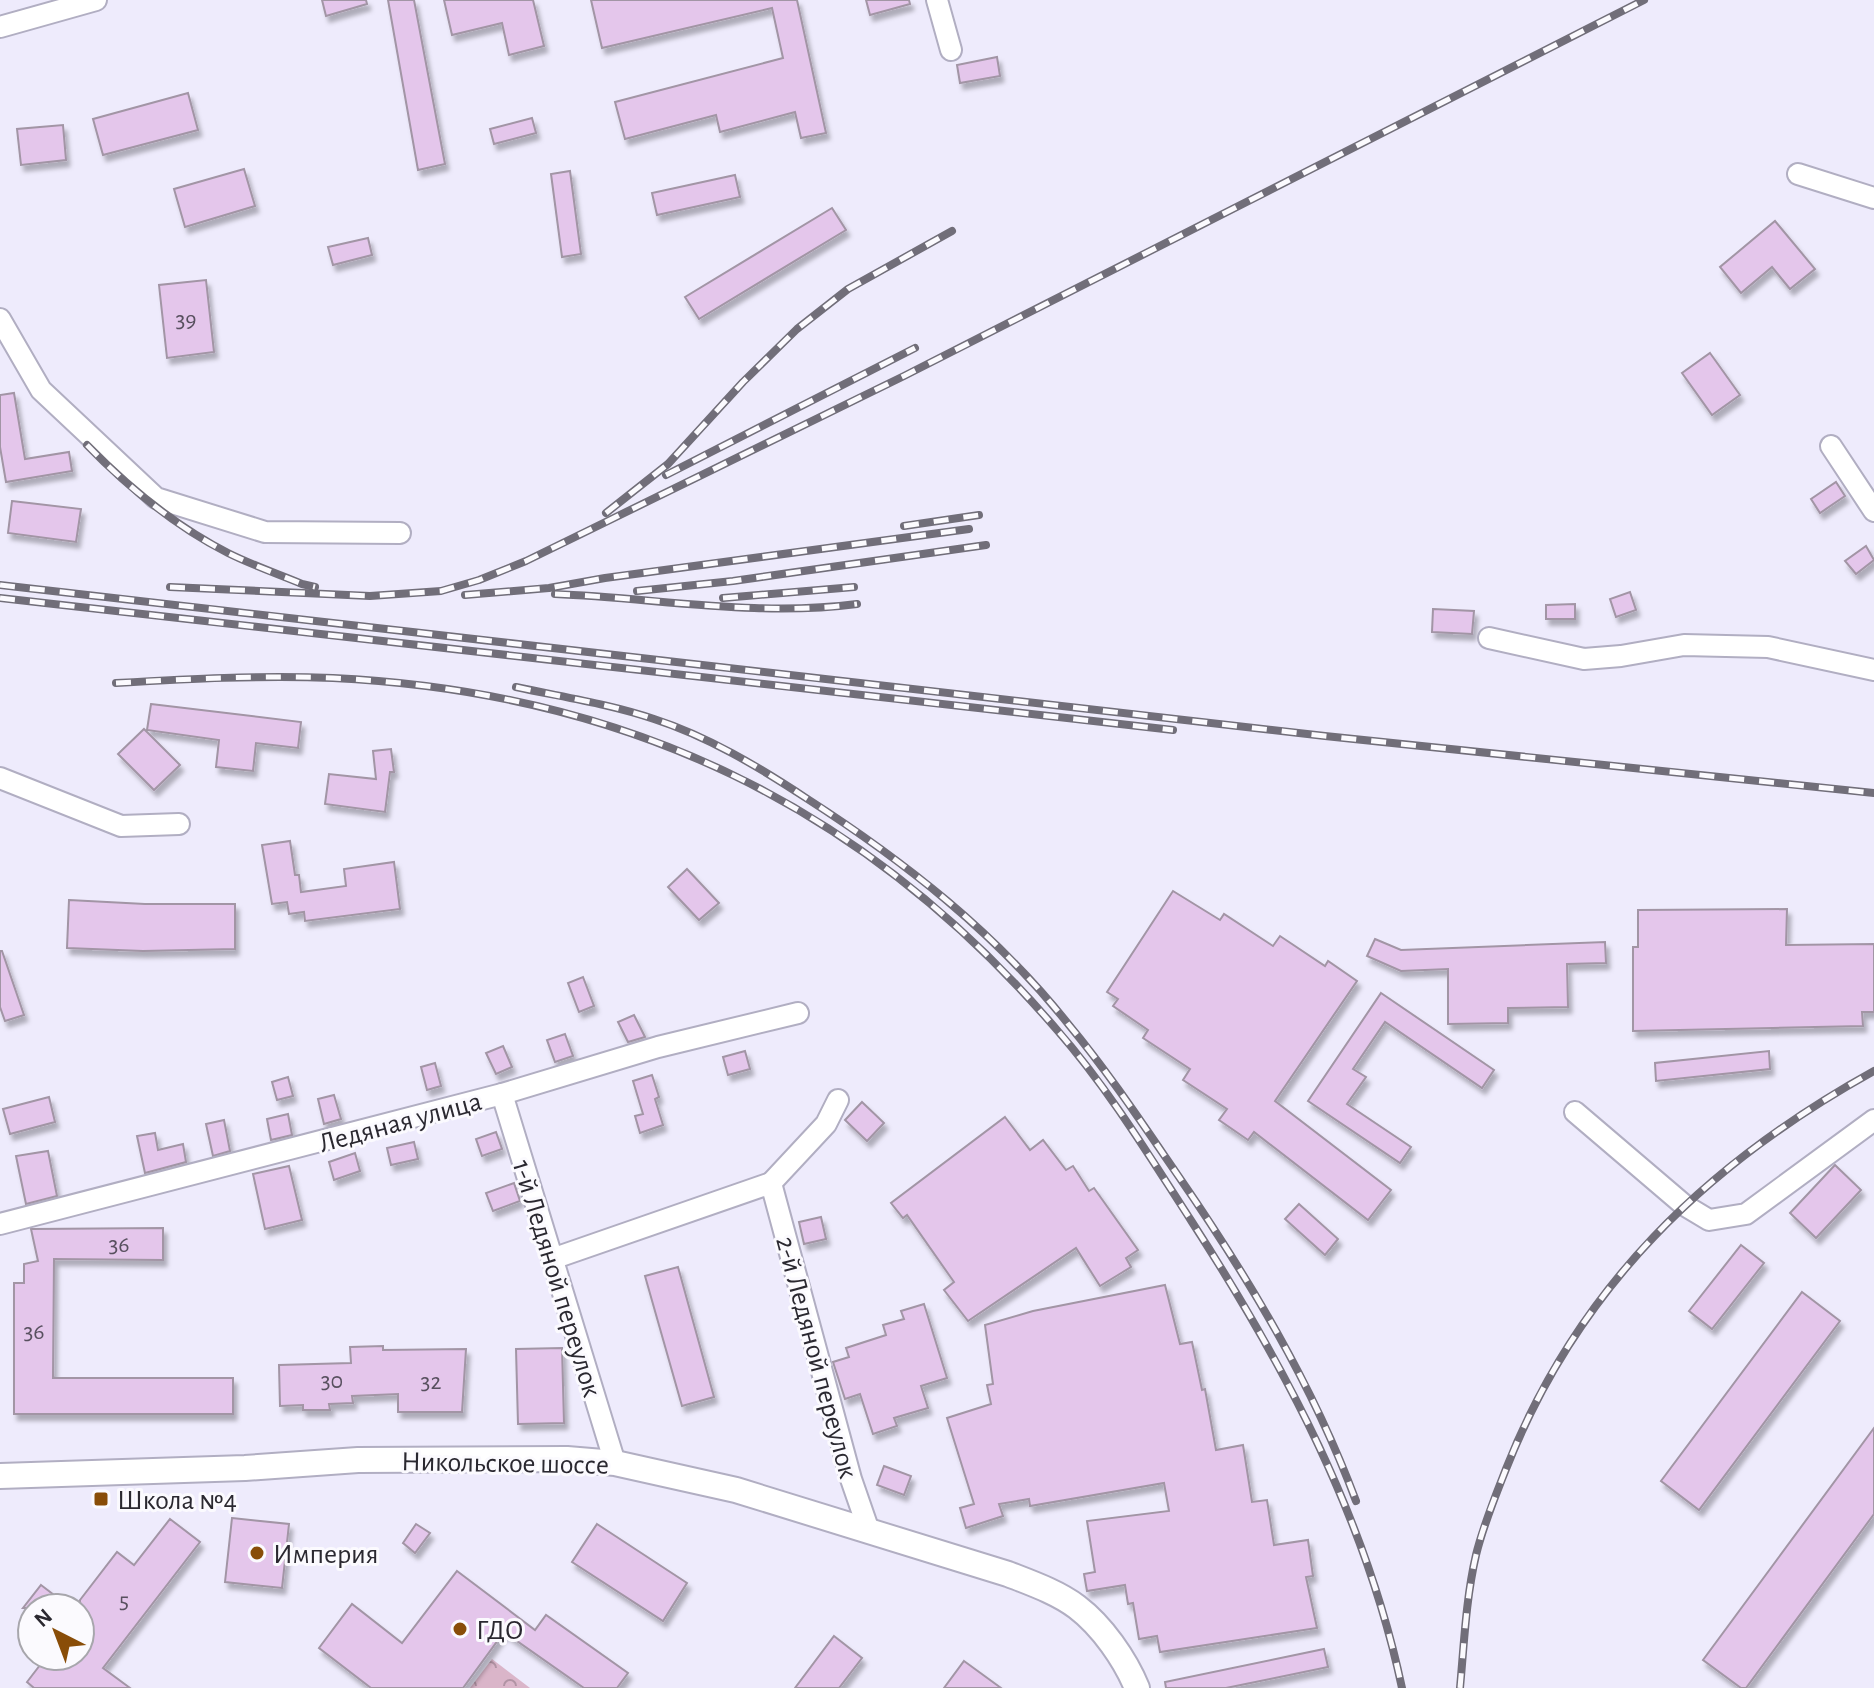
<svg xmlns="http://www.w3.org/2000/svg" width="1874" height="1688" viewBox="0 0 1874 1688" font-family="'Alegreya Sans',sans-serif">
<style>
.park{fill:url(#park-crowns)}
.building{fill:#e4c6eb;stroke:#a295a5;stroke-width:2;filter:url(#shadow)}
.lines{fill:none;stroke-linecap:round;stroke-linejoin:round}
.minor-casing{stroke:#b1aec2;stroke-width:24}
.tertiary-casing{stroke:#b1aec2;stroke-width:28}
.minor{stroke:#fff;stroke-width:20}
.tertiary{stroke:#fff;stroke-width:24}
.rail-casing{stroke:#716e79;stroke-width:8}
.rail{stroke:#fbfafe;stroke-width:5;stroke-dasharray:15;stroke-linecap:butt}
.poi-dot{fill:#894d08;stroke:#fbfafe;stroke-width:3}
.labels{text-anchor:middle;stroke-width:6;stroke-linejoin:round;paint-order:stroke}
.number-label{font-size:24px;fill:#58505f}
.street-label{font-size:28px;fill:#2a2830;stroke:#fbfafe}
.poi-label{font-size:28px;fill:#2a2830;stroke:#fbfafe;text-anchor:start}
</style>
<defs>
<pattern id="park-crowns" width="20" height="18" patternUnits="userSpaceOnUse" patternTransform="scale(2)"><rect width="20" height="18" fill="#dab5c9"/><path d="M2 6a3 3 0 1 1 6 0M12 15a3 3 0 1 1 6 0" fill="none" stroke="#b193a4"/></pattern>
<filter id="shadow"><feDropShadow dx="3.5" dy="6" stdDeviation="2" flood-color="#0004"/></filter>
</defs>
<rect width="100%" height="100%" fill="#eeebfc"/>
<polygon class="park" points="492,1659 530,1688 470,1688"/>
<g class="building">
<polygon points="322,0 366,0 367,4 326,16"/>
<polygon points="388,0 414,0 445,164 418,170"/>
<polygon points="444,0 533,0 544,46 509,55 502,23 452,35"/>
<polygon points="591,0 797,0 826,133 801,138 795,112 720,132 716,115 625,139 615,102 783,58 772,8 602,48"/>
<polygon points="866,0 909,0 910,4 870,15"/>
<polygon points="997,57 1000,76 960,83 957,65"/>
<polygon points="188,93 198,130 103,155 93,119"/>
<polygon points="532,118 536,133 494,144 490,129"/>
<polygon points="63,125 66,160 21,165 17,129"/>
<polygon points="244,169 255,206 185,227 174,189"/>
<polygon points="570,171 581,254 562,257 551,174"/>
<polygon points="735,175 740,197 657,215 652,193"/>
<polygon points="832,208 846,230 699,319 685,297"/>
<polygon points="1775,221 1815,269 1790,289 1772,267 1741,293 1720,267"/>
<polygon points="368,238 372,255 333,265 328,247"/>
<polygon points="206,280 214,352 167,358 159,285"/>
<polygon points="1710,353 1740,395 1712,415 1682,373"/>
<polygon points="14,393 25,459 69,452 72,471 6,482 0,447 0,395"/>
<polygon points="1836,482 1845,496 1820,513 1811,499"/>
<polygon points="12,501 81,509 76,542 8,533"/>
<polygon points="1866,546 1874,560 1856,574 1845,561"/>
<polygon points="1630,592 1636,610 1616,617 1610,599"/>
<polygon points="1575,604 1575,619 1546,619 1546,605"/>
<polygon points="1433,609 1474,611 1472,634 1432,632"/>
<polygon points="151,704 301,722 298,748 256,743 253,771 216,767 219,740 147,730"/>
<polygon points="144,729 180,765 154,790 118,754"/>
<polygon points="391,749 394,772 390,772 385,812 325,804 329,774 376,779 373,751"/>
<polygon points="290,841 295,875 299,875 301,892 346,886 344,869 394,862 400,909 305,921 304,912 289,914 287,902 272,904 262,845"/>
<polygon points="687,869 719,903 699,920 668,887"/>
<polygon points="1173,891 1220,920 1224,914 1273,946 1280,936 1325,966 1328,961 1357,981 1275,1101 1391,1190 1368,1220 1254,1132 1248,1140 1219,1120 1227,1109 1183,1080 1190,1069 1143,1038 1148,1030 1113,1006 1118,999 1107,992"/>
<polygon points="69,900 145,904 235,904 235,949 143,951 67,948"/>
<polygon points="1787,909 1786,945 1874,944 1874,1012 1862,1012 1863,1026 1633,1031 1633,947 1638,947 1638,910"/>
<polygon points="1375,939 1401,950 1605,942 1606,963 1567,964 1568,1007 1508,1008 1508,1023 1448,1024 1448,969 1401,971 1367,956"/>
<polygon points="0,951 2,951 24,1015 5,1021 0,1007"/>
<polygon points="583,977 594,1006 579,1012 568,983"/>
<polygon points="1381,993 1494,1070 1482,1088 1385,1022 1353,1069 1366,1077 1347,1104 1411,1147 1400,1163 1308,1101"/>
<polygon points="634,1015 645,1037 628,1042 618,1022"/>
<polygon points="565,1034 573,1056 555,1062 547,1040"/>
<polygon points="503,1046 512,1067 496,1074 486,1053"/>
<polygon points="745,1051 750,1069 728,1075 723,1057"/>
<polygon points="1769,1051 1770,1069 1656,1081 1655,1063"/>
<polygon points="435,1063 441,1086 427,1090 421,1067"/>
<polygon points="652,1075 659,1097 655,1099 663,1125 640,1133 635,1116 643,1114 633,1081"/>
<polygon points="288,1077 293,1096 277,1100 272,1082"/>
<polygon points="334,1095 341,1119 324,1124 318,1099"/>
<polygon points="49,1097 55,1122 10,1134 3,1109"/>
<polygon points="862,1102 884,1123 867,1141 845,1120"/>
<polygon points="288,1114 292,1135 271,1140 267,1119"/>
<polygon points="1005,1117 1030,1150 1043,1140 1066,1170 1073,1166 1089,1191 1094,1188 1138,1250 1126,1258 1131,1267 1100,1286 1076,1248 968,1321 944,1290 954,1282 907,1215 903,1218 891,1203"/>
<polygon points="224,1120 230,1151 213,1156 206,1124"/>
<polygon points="496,1132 502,1149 482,1156 476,1139"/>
<polygon points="155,1133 158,1150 183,1144 186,1162 145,1173 137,1136"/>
<polygon points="414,1142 418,1159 391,1165 387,1148"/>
<polygon points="48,1151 57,1196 26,1204 16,1156"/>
<polygon points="355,1153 360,1171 334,1180 329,1162"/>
<polygon points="1835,1165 1861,1190 1816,1238 1790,1213"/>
<polygon points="289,1166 302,1220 265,1229 253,1174"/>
<polygon points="514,1183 520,1201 493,1211 486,1193"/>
<polygon points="1299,1204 1338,1239 1325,1255 1285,1219"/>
<polygon points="821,1217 826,1239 804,1244 799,1222"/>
<polygon points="163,1228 163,1260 54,1259 53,1378 233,1378 233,1414 14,1414 14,1283 24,1283 24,1264 38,1261 31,1229"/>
<polygon points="1741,1245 1764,1263 1712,1329 1689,1311"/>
<polygon points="678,1267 714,1397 682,1406 645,1276"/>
<polygon points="1165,1285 1180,1344 1192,1342 1202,1390 1205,1389 1216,1450 1243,1445 1252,1502 1267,1500 1274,1545 1308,1540 1313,1576 1306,1577 1317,1628 1160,1652 1157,1636 1139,1639 1133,1603 1128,1604 1125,1585 1087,1591 1084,1574 1095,1572 1087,1521 1169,1511 1164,1483 1030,1506 1029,1499 999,1504 1003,1516 966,1528 960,1508 974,1504 947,1418 991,1404 987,1385 993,1384 985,1325 1033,1311"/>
<polygon points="1802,1292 1840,1321 1699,1510 1661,1481"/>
<polygon points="924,1304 947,1378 921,1386 928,1408 894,1418 897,1426 873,1434 860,1394 845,1399 833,1362 849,1357 846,1348 886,1335 883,1325 904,1319 901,1311"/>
<polygon points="383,1346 383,1350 466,1349 462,1412 398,1412 398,1394 352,1396 353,1403 329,1404 330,1410 303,1410 303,1405 280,1406 279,1365 351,1363 350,1347"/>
<polygon points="562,1348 564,1423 518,1424 516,1349"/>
<polygon points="1874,1428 1874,1514 1746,1688 1741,1688 1703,1660"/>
<polygon points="884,1466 911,1476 904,1495 877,1485"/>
<polygon points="232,1518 289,1524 282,1588 225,1582"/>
<polygon points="170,1519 200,1542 103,1668 130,1688 34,1688 27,1682 47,1656 80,1656 80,1600 117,1552 134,1565"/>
<polygon points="416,1524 430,1533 415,1553 403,1543"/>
<polygon points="597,1524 687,1583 663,1621 572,1562"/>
<polygon points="457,1571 535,1630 546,1615 628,1673 617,1688 584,1688 504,1632 463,1688 371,1688 319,1648 352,1604 402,1643"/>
<polygon points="41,1585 71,1608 23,1608"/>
<polygon points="834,1636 862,1658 839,1688 795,1688"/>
<polygon points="1324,1649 1328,1667 1226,1688 1166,1688 1165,1682"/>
<polygon points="964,1661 1001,1688 944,1688"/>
</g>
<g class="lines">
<g class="minor-casing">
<g id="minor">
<polyline points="937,0 951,50"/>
<polyline points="0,27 96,0"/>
<polyline points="1798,174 1874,198"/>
<polyline points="0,319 41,390 156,498 265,532 400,533"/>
<polyline points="1831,446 1874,511"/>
<polyline points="1489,638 1584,659 1621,656 1684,645 1768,647 1874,670"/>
<polyline points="0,778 121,826 179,824"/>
<polyline points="502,1094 615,1463"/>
<polyline points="1575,1112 1684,1205 1709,1220 1746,1214 1874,1120"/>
<polyline points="771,1183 826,1124 838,1100"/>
<polyline points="0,1224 502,1094 658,1047 798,1013"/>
<polyline points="552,1259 771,1183 851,1479 869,1531"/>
</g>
</g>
<g class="tertiary-casing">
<path id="tertiary" d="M0,1476l245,-8 113,-8 209,-1 48,4 121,27 272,84c23,9 49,18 69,33 25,19 48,52 60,81"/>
</g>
<use href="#minor" class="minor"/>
<use href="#tertiary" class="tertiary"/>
<g class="rail-casing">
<g id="rail">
<path d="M87,445c42,43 88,81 141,108 24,12 50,21 74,31l13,3"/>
<polyline points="666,475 915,348"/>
<polyline points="606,513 668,464 743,382 797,329 848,289 952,231"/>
<polyline points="904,526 979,515"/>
<polyline points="0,585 1325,736 1874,793"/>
<polyline points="170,587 370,596 441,591 479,580 526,561 904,376 1644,0"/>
<polyline points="637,591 733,581 986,545"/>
<path d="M555,594c101,4 201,23 302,10"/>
<polyline points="465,595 549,588 605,578 969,529"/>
<polyline points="0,598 1173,730"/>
<polyline points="723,598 854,587"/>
<path d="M116,683c72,-4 144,-8 217,-5 294,14 532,128 724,352 51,58 93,127 135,192 93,144 174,296 210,466"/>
<path d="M516,687c46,10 94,17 138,32 53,17 105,48 152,79 98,63 190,135 263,227 39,47 73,98 108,149 71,103 135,209 179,327"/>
<path d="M1460,1688c4,-44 6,-90 16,-133 7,-29 19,-58 30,-86 71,-181 200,-305 368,-398"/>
</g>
</g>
<use href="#rail" class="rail"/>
</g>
<g class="poi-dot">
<rect x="93" y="1491" width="16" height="16" rx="4"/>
<circle cx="257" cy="1553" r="8"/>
<circle cx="460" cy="1629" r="8"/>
</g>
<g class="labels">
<g class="number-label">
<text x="186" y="327">39</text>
<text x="119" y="1252">36</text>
<text x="34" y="1339">36</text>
<text x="332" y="1388">30</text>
<text x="431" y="1389">32</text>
<text x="124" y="1608">5</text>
</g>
<g class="street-label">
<text transform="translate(400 1121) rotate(-15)" y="10">Ледяная улица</text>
<text transform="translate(558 1278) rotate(73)" y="10">1-й Ледяной переулок</text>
<text transform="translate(818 1357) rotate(75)" y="10">2-й Ледяной переулок</text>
<text transform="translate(505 1462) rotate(1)" y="10">Никольское шоссе</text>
</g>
<g class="poi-label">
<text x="117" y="1509">Школа №4</text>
<text x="273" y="1563">Империя</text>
<text x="476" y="1639">ГДО</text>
</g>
</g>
<g transform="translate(56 1632) rotate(318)"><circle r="38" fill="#fbfafe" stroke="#a7a6ac" stroke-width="2"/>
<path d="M0-6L14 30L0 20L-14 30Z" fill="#894d08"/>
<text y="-12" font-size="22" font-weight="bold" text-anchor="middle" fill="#2a2830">N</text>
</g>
</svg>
